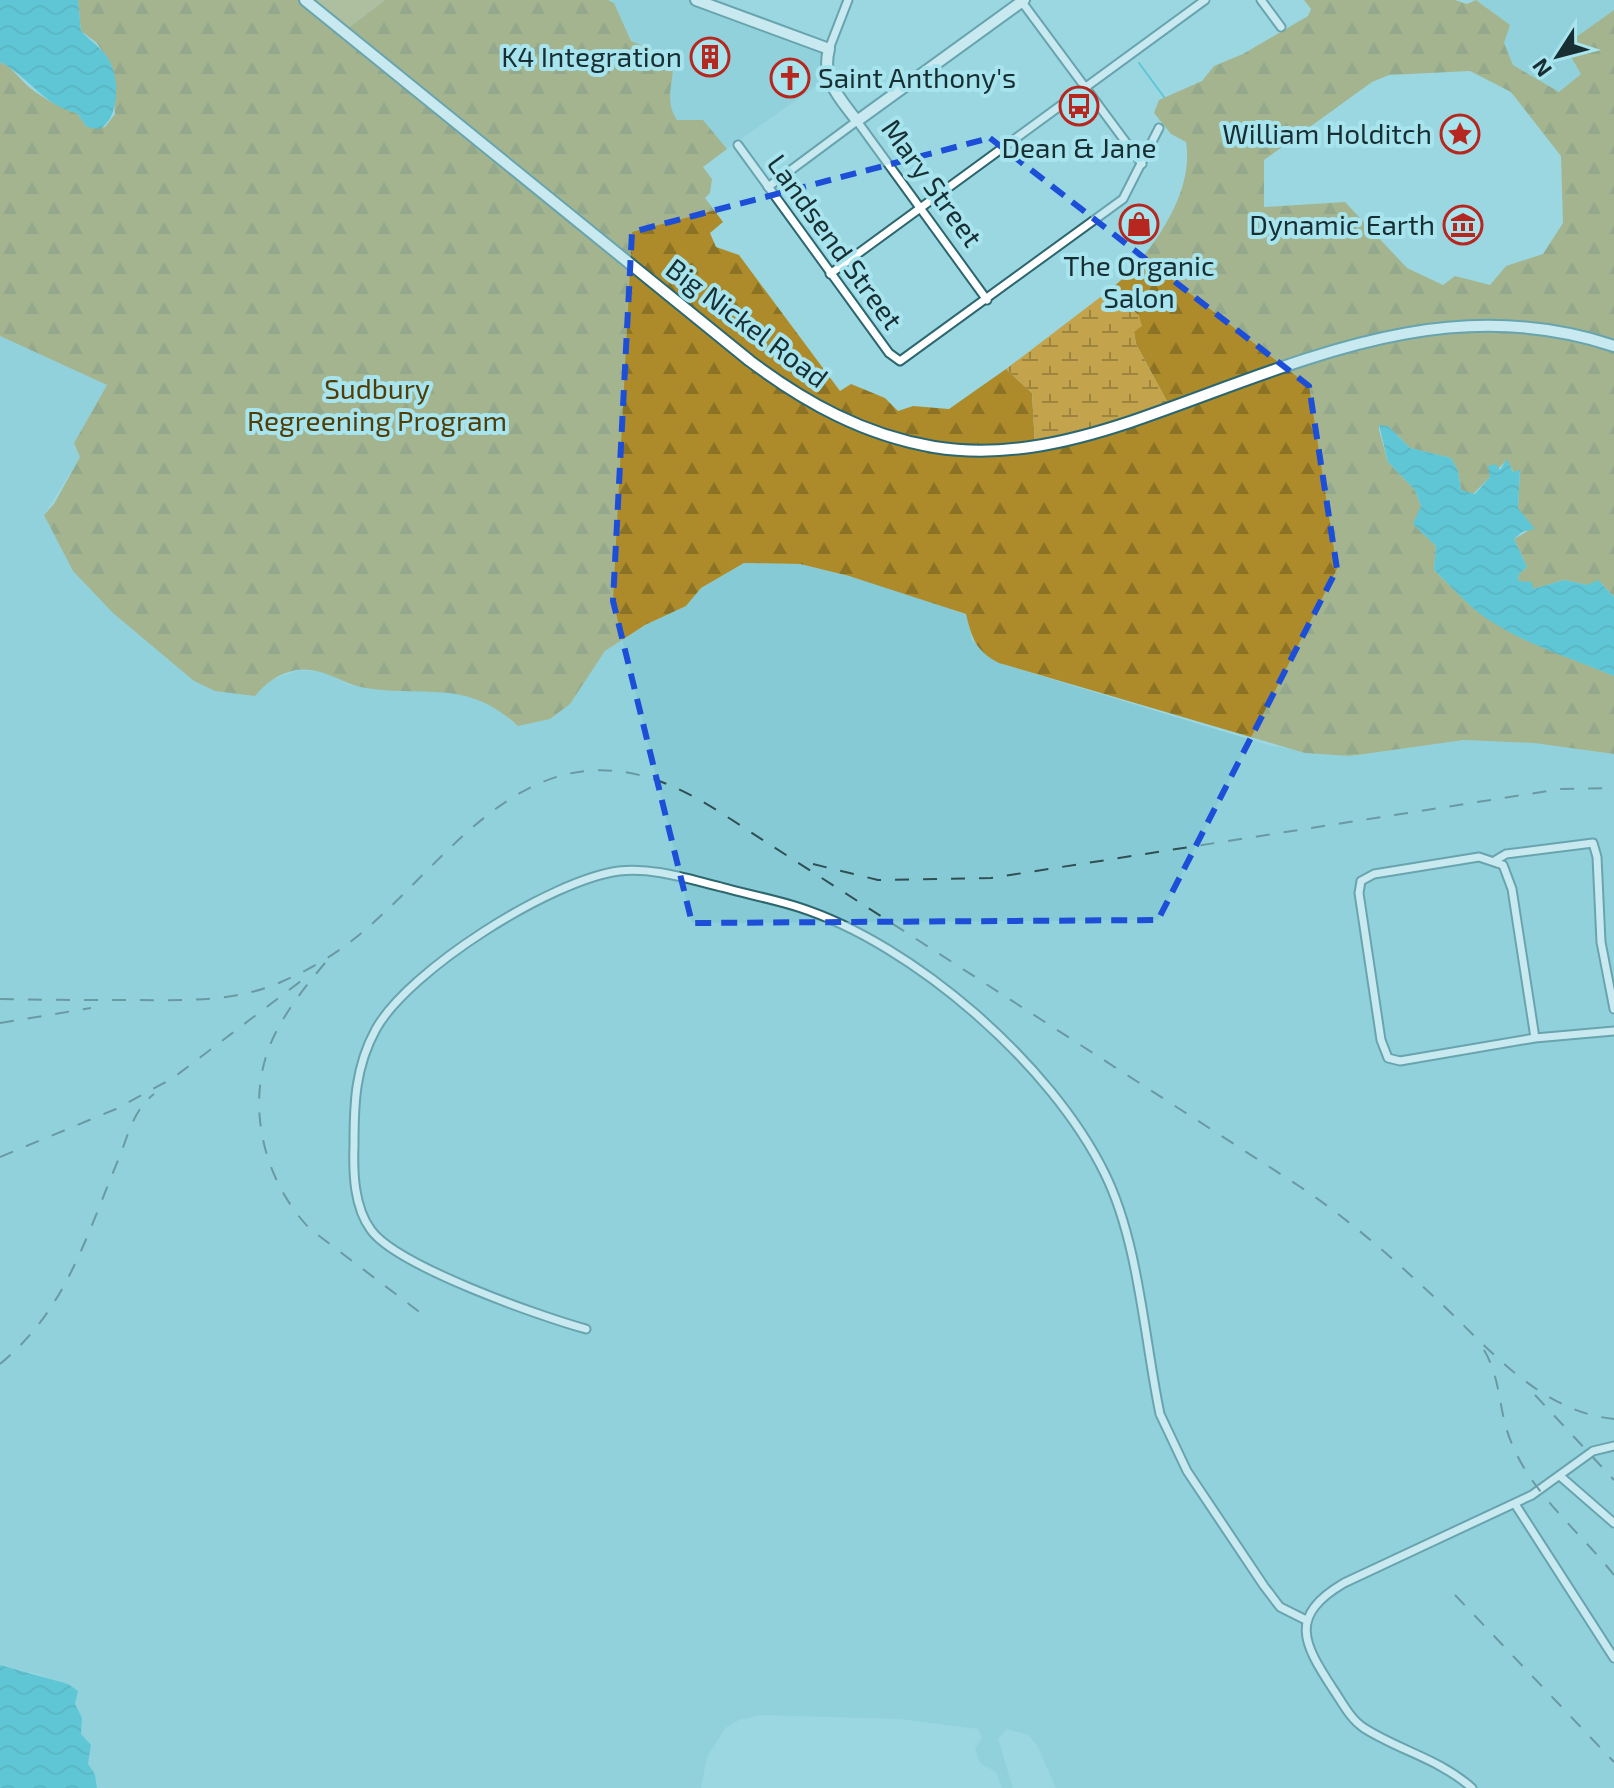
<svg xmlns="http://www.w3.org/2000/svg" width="1614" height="1788" viewBox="0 0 1614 1788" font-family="'Exo 2',sans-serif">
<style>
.built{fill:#85cad5}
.forest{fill:url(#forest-firs);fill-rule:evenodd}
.wetland{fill:url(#wetland-marsh)}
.park{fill:#c3a34c}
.water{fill:url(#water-waves)}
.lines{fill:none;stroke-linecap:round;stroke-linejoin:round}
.stream{stroke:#14b2c6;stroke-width:2}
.street-casing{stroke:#2c6770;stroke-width:11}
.secondary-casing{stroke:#2c6770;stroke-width:14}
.street{stroke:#fff;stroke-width:7}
.secondary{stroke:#fff;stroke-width:10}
.rail{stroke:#304f54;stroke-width:2;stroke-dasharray:14 14;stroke-linecap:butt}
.marked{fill:none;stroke:#1d4ed8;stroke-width:6;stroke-dasharray:16 10;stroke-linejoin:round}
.labels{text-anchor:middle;stroke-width:8;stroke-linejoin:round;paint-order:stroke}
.poi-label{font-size:28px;fill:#172f33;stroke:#a8e4ee;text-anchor:end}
.street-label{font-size:28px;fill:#172f33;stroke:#a8e4ee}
.park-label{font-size:28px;fill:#503e09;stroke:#a8e4ee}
</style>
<defs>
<pattern id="forest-firs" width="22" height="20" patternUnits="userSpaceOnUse" patternTransform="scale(2)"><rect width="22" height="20" fill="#ad8b2a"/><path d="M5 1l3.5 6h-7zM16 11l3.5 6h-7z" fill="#8c7225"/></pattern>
<pattern id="wetland-marsh" width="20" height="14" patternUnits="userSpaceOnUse" patternTransform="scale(2)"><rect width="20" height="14" fill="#c3a34c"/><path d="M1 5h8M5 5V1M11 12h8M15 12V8" fill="none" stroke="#9d8540"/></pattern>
<pattern id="water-waves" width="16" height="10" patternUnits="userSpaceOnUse" patternTransform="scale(2)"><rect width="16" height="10" fill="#14b2c6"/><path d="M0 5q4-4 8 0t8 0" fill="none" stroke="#1191a1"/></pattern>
</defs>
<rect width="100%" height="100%" fill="#9bd7e1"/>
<g class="built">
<polygon points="608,0 694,0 829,50 826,79 727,149 698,121 677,120 670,109 668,94 674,70 661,52 631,41 614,3"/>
<polygon points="1476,0 1614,0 1614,10 1584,32 1571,57 1581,74 1559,93 1513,65 1488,8"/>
<polygon points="0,336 107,385 74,443 80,457 44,515 164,654 194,681 268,681 299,670 328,672 348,685 387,690 460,692 485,701 518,726 570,704 605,651 645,625 686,606 701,588 744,563 800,564 887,586 967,615 972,640 999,663 1271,746 1350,756 1464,740 1534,743 1614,754 1614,1788 1056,1788 1037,1745 1028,1735 1007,1729 998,1739 1013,1788 1002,1788 996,1772 980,1763 975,1749 982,1738 978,1729 899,1719 761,1715 739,1720 725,1728 707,1757 701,1788 97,1788 95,1774 88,1764 91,1745 81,1734 75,1704 78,1691 41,1675 0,1665"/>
</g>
<path class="forest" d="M78,0h228l38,31 41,-31h223l6,3 17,38 42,17c2,24 -10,40 4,62h26l24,29 -24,18 9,12 -2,14 -5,5 18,24 -13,11 6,14 23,8 101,136 11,-7 34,14 13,13 15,-5 36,3 57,-40 26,24 3,52 135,-38 -34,-63 -2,-12 5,-16 -28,-27c39,-33 84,-95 75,-147l-15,-8 -17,-21 5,-13 43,-19 12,-15 29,-12 65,-38 3,-7 -7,-9h151l12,4 9,-4 34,25 -6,18 9,22 46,27 22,-18 -10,-17 -3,-14 46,-33v587l-13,-14 -14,2 -23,-5 -31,9 -4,-5 -11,-3 1,-7 8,-7 -13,-28 14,-8 -10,-23 2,-37 -6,2 -7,-13 -35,35 -11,-5 -3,-19 -7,-13 -41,-10 -22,-22h-9v4l9,32 27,28 6,16 -6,20 21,20 -2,24 40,39 47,29 93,38v78l-80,-11 -70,-3 -114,16 -45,-3 -306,-90c-23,-12 -27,-24 -33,-49l-117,-38 -49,-12 -56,-1 -43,25 -15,18 -41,19 -40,26 -35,53 -20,15 -32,7c-53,-48 -89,-28 -152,-38 -25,-4 -43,-22 -70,-18 -19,4 -30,13 -41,26l-40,-5 -21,-10 -81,-68 -40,-42 -29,-56 10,-11 26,-47 -6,-14 33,-58 -107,-49v-274c14,6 19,17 30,26 13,10 32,21 47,25l10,14h18l10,-13 -3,-48 -15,-23 -16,-12zM1470,71l41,21 50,64 2,67 -20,31 -37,12 -16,19 -35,-9 -12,9 -36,-17 -62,-66 -81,5v-47l108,-78 17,-7z"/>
<polygon class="wetland" points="1111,289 1139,316 1142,326 1134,332 1136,344 1170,407 1035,446 1032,393 1006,369"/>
<polygon class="park" points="306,0 385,0 344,31"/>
<g class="water">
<path d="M0,0h78l3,31c10,11 23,18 29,31 10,19 9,58 -11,67l-12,-2 -10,-14c-32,-6 -51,-39 -77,-51z"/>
<path d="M1379,425l9,1 22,22 41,10 7,13 3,19 14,4 15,-17 -2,-11 8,-2 4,6 7,-11 6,13 7,-2 -2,38 17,21 -13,3 -8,7 13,28 -8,7 -1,7 14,1 1,7 31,-9 23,5 11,-5 16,17v79c-47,-20 -99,-34 -140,-67 -14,-12 -27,-27 -40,-39l2,-24 -23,-22 8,-18 -6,-16 -27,-28z"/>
<polygon points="0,1665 68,1684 78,1691 75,1704 82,1718 81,1734 91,1745 88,1764 95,1774 97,1788 0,1788"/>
</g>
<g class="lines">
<polyline class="stream" points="1139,63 1164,97"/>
<g class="street-casing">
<g id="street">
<polyline points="1261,0 1281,27"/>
<polyline points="1022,2 1142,164"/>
<polyline points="829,49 848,0"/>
<polyline points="738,145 889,353 900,361 1123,199 1159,128"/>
<polyline points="768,187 857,121 987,300"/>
<polyline points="830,274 1205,0"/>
<polyline points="1496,860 1506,854 1593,843 1597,857 1601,942 1614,1009"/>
<polyline points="1535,1038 1512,889 1503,865 1479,857 1374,874 1361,881 1359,893 1381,1040 1388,1058 1400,1061 1535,1038 1614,1031"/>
<path d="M586,1329c-47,-13 -189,-63 -215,-99 -17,-23 -18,-57 -17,-85 0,-41 1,-78 22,-116 33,-59 175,-149 243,-158 34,-4 69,8 102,16 25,7 52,12 77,20 116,37 254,158 307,267 34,69 39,164 55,240l27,57 77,115 16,21 26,13"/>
<polyline points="1560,1476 1614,1523"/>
<polyline points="1515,1504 1614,1658"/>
<path d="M1472,1788c-34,-30 -72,-37 -108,-60 -14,-9 -22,-26 -31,-39 -30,-46 -45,-73 11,-106l188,-88 61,-44 21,-5"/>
</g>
</g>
<g class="secondary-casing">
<g id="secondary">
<path d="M305,0l445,361c56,42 114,74 184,86 67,11 133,-4 196,-25 161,-55 311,-134 484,-76"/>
<path d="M696,0l133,49c-8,31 10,48 28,72l167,-121"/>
</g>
</g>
<use href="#street" class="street"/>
<use href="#secondary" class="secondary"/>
<g class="rail">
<polyline points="813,864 878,880 991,878 1561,789 1614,788"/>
<path d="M325,963c-21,25 -42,51 -55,82 -25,63 -5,137 40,184l116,88"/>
<path d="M0,999c40,1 81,1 121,1 54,0 110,4 160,-18 26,-11 52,-26 73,-43 91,-72 165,-206 302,-159 39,13 75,40 110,62l533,344c48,32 90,69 132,108 54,49 105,117 183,125"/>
<polyline points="0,1023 91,1008"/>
<polyline points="0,1157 116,1109 173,1078 301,981"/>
<path d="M1484,1350c18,30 14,63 28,94 20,50 69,89 102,131"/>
<path d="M0,1364c67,-55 86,-128 119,-206 9,-22 14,-48 35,-64"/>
<polyline points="1535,1395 1614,1480"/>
<polyline points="1455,1595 1614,1762"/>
</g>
</g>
<path d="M0 0H1614V1788H0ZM990,138l319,248 28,183 -179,351 -466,3 -79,-322 19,-369z" fill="#9bd7e1" fill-opacity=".55" fill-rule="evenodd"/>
<path class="marked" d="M990,138l319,248 28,183 -179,351 -466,3 -79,-322 19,-369z"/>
<defs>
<g id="building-ring" transform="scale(2)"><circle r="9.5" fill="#a8e4ee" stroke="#b6281f" stroke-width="1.5"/><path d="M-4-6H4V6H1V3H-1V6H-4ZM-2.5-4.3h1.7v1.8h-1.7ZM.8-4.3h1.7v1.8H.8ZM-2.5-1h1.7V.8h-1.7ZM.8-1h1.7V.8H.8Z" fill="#b6281f"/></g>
<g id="church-ring" transform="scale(2)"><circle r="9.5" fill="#a8e4ee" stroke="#b6281f" stroke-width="1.5"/><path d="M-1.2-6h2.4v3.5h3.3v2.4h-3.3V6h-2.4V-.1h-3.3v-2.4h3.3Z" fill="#b6281f"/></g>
<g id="bus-ring" transform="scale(2)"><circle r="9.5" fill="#a8e4ee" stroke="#b6281f" stroke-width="1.5"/><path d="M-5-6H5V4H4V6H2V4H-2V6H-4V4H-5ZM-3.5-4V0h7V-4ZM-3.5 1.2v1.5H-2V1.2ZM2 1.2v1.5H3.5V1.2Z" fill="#b6281f"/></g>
<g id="sight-ring" transform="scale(2)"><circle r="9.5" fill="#a8e4ee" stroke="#b6281f" stroke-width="1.5"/><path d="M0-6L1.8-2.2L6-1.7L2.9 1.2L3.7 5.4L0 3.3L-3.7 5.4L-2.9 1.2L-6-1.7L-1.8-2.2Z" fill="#b6281f"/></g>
<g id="shop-ring" transform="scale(2)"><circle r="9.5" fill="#a8e4ee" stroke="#b6281f" stroke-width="1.5"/><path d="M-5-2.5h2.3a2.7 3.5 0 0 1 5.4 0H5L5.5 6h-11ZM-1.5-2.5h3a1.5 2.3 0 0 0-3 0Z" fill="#b6281f"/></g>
<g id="museum-ring" transform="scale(2)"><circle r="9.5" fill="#a8e4ee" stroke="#b6281f" stroke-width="1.5"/><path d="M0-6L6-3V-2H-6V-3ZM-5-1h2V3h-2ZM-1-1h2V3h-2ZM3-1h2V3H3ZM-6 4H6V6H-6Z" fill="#b6281f"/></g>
</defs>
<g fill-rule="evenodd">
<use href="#building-ring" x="710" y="57"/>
<use href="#church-ring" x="790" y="78"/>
<use href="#bus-ring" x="1079" y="106"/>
<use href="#sight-ring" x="1460" y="134"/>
<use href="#shop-ring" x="1139" y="224"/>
<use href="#museum-ring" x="1463" y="225"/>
</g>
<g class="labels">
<g class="poi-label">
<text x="682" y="67">K4 Integration</text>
<text x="818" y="88" text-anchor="start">Saint Anthony's</text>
<text x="1432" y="144">William Holditch</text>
<text x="1079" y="158" text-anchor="middle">Dean &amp; Jane</text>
<text x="1435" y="235">Dynamic Earth</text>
<text x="1139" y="276" text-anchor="middle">The Organic<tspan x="1139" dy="32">Salon</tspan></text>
</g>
<g class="street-label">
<text transform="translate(932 183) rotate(54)" y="10">Mary Street</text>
<text transform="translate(835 242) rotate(54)" y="10">Landsend Street</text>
<text transform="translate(747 323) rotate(37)" y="10">Big Nickel Road</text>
</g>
<g class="park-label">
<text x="377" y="399">Sudbury<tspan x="377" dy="32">Regreening Program</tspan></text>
</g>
</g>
<g transform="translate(1558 56) rotate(234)" stroke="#a8e4ee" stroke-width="6" paint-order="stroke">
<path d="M0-6L14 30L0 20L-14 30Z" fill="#172f33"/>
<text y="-12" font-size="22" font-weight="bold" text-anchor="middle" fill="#172f33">N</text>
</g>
</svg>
